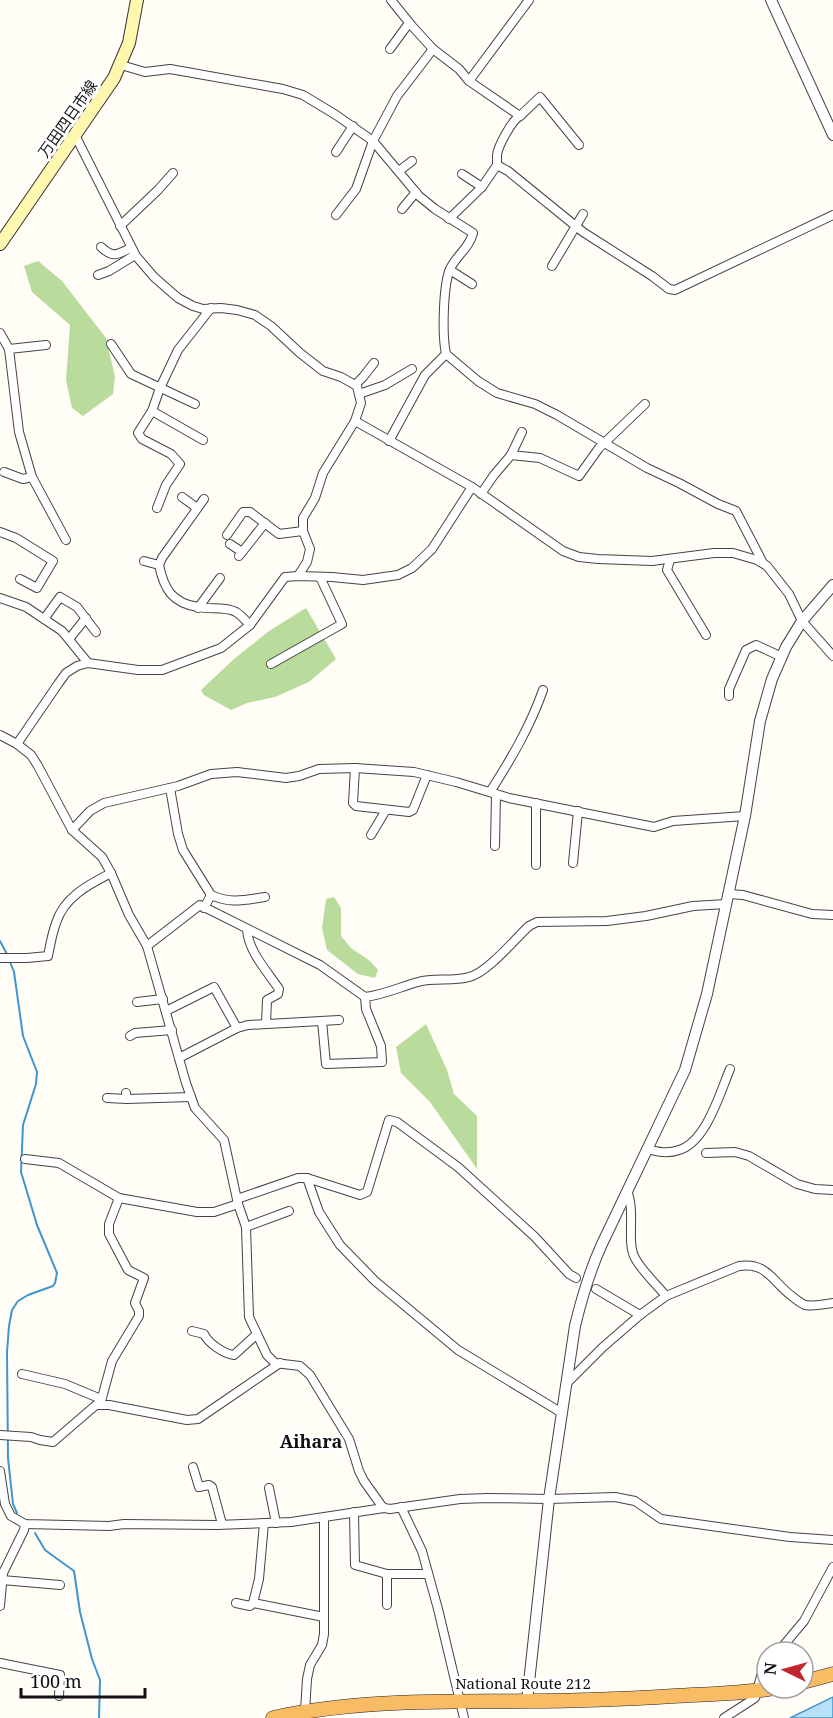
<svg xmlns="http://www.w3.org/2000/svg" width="833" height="1718" viewBox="0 0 833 1718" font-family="'Noto Serif','Noto Sans JP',serif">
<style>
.forest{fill:#b9dc9c}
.water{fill:#b9e0f7;stroke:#3f96cf;stroke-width:1.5}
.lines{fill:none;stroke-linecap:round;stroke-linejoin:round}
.stream{stroke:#3f96cf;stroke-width:2}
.minor-casing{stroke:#444;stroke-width:10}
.tertiary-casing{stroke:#444;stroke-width:12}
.secondary-casing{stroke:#333;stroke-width:14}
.trunk-casing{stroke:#222;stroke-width:15}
.minor{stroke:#fff;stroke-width:8}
.tertiary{stroke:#fff;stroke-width:10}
.secondary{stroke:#fff6b0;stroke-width:12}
.trunk{stroke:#f7bc64;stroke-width:14}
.labels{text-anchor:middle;stroke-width:6;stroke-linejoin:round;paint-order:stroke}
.street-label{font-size:15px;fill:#111;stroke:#fff}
.quarter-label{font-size:18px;font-weight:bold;fill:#111;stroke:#fff}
</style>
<rect width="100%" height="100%" fill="#fffdf5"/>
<g class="forest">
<polygon points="38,261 62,281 106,338 115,377 113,394 83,416 72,408 66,380 70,325 32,292 24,266"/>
<polygon points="306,608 336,659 309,682 275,697 247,703 231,710 204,695 201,690 234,659 269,631"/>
<polygon points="334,897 341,908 341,936 351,948 370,961 378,970 375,978 358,974 327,950 322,928 326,899"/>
<polygon points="426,1024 447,1070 454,1094 477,1116 477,1169 430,1102 401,1073 396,1047"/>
</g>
<polygon class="water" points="833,1697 833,1718 790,1718"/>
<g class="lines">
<g class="stream">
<polyline points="0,941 8,956"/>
<polyline points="10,962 14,972 23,1036 37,1072 36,1084 23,1125 21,1172 37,1225 57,1273 55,1283 53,1286 28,1295 18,1301 12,1310 9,1326 7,1352 8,1458 13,1504 17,1513"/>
<polyline points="35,1533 45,1550 74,1571 80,1612 92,1659 100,1680 99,1718"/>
</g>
<g class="minor-casing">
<g id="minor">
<polyline points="391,0 412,26 433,49 459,69 469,81 520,116 540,97 579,145"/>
<polyline points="390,49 409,23"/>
<path d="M121,65l24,7 25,-3 113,20 20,6 33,20 37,26 46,55 16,13 38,24c-3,14 -17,23 -23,36 -7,17 -8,66 -4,85l-21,21 -36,66"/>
<polyline points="469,81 529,0"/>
<path d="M520,116c-8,4 -22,30 -23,39 0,3 0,7 0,10l11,6 75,61 69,44 17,13 6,1 158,-75"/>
<polyline points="75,135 136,256 154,277 178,298 193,306 203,309 221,308 237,310 255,315 271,326 300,353 323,371 341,377 357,386 361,403 355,421 323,473 315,498 303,518 303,531 310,549 307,562 298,576"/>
<polyline points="336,152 353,126"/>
<polyline points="399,171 412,161"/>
<polyline points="462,174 482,187"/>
<polyline points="402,209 416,192"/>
<polyline points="336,215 356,189 373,141 397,96 433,49"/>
<polyline points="449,219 482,187 497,165"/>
<polyline points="120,226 158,190 173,173"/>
<path d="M101,247c13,12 16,7 30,1"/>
<polyline points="552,266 583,214"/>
<polyline points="450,270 472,284"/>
<polyline points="98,275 109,271 135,255"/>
<polyline points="0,333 9,349 19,432 32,477 66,540"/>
<polyline points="111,344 131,374 195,404"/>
<polyline points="9,349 46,345"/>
<polyline points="446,354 478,381 497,393 535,404 557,415 647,468 679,483 718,504 736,511 763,563"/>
<polyline points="355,385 363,377 374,363"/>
<polyline points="359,394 385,385 412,369"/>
<polyline points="152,411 203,440"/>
<polyline points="355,421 472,487 563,551 579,557 598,559 652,561 714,553 733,553 757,560 767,566 789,594 802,621 833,656"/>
<polyline points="511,455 540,458 579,476 599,448 645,404"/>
<polyline points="4,472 23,479 32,477"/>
<polyline points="481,494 494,475 511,455 522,432"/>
<polyline points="182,497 197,508"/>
<polyline points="157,508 166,485 180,464 171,454 142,439 138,433 152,411 160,388 178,350 211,308"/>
<polyline points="0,532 16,538 53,561 37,588 20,579"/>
<polyline points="227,535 243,512 250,512 279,534 303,531"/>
<polyline points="230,544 242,552"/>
<polyline points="239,556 265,523"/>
<polyline points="670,560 667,570 706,635"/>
<path d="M144,561l15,4c5,24 13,38 39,42 12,3 26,-1 38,5 5,3 10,9 14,13"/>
<polyline points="159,565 162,558 204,499"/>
<polyline points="0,598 26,607 62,631 88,663"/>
<polyline points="198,608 220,578"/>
<polyline points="44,619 60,597 77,607 96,632"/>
<polyline points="69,639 86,618"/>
<polyline points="271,664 342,624 320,577"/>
<polyline points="729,696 729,689 746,650 756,645 782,657"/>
<polyline points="0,735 17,744 31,755 38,766 72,830 102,857 111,873 129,915 147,946 186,1083 195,1108 224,1140 238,1204 246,1227 249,1317 267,1355 275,1363 300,1366 310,1375 349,1439 359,1471 364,1481 381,1505 384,1508 390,1509 460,1499 487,1498 549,1499 615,1497 635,1501 661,1519 790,1537 833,1540"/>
<polyline points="17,744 58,684 66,673 77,666 88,663 138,670 162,670 221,648 250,625 285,577 298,576 332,577 363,580 398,575 412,568 432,549 472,487"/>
<polyline points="355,768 353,803 356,806 409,812 413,810 427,775"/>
<polyline points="170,788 178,834 183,850 211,895 204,908"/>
<path d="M490,792c21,-33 40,-65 53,-102"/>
<polyline points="536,803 536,865"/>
<polyline points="72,830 90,811 104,803 178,786 211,774 237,772 286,778 299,776 319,769 355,768 414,772 456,782 509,798 654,827 673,821 745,816"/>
<polyline points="371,835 386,810"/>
<polyline points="495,846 496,794"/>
<polyline points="573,863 578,811"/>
<polyline points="729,894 743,895 812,914 833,915"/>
<path d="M211,895c20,9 33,5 54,2"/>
<path d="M247,929c1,22 20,42 32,60l-1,5 -11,6 -1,24"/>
<path d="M147,946l53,-41 120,60 45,32c18,-2 35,-10 53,-15 16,-5 34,0 51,-5 18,-4 45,-37 60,-51l8,-4 70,-1 39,-5 47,-10 33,-2"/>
<path d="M0,958h27l21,-2c2,-11 4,-22 8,-33 8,-26 32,-38 55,-50"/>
<polyline points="137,1002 163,999"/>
<polyline points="166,1011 214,987 237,1028 179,1058"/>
<polyline points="322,1021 326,1064 382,1062 381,1046 366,1009 365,997"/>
<polyline points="237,1028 248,1025 339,1020"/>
<polyline points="130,1036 135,1033 172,1030"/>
<polyline points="126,1093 127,1099 191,1097"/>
<polyline points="107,1098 127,1099"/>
<path d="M647,1149c11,3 21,5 32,1 27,-8 41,-57 51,-81"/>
<polyline points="706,1153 735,1152 749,1156 797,1184 815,1189 833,1190"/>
<polyline points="25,1159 59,1163 119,1198 197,1212 214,1212 238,1204"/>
<polyline points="307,1178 360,1195 367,1192 389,1120 397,1122 458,1167 535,1237 569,1274 576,1278"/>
<path d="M627,1191c9,21 -1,51 8,67 6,12 22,27 31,38"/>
<polyline points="237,1199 298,1178 307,1178 319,1212 340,1245 375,1281 458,1350 562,1413"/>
<polyline points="246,1227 289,1211"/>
<polyline points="596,1289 640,1315"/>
<path d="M192,1331l12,3c4,9 20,20 30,21l23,-21"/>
<polyline points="22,1374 65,1384 101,1399"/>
<path d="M567,1383l36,-36 37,-32 26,-19 73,-30c29,-4 33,16 54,31 4,3 7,6 12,8 9,2 19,-1 28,-2"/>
<polyline points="100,1405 112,1361 139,1316 139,1311 135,1303 144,1278 128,1270 109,1234 109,1224 119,1198"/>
<polyline points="0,1435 31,1437 40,1440 53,1442 96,1405 109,1405 187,1420 198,1419 280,1363"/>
<polyline points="193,1467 199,1487 209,1485 212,1487 222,1524"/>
<polyline points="0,1471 5,1504 11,1516 25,1524 109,1526 124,1524 217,1525 291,1522 384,1508"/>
<polyline points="269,1488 276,1523"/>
<polyline points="401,1507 422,1551 438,1609 464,1718"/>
<polyline points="354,1512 355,1565 387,1574"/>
<polyline points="2,1580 60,1585"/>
<polyline points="236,1603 250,1606 253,1603 259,1579 264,1523"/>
<polyline points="253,1603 324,1617 324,1518"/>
<polyline points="387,1605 387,1574 428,1574"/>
<polyline points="0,1606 3,1573 24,1530 25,1524"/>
<polyline points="778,1652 804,1621 833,1567"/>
<polyline points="0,1663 60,1675 59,1696"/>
<polyline points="305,1711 307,1679 310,1665 322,1645 324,1634 324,1617"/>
<polyline points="724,1718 755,1698 761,1676 767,1666"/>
</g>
</g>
<g class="tertiary-casing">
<g id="tertiary">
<polyline points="771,0 833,135"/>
<path d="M527,1701l22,-202 26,-173c7,-29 15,-56 27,-82l83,-174 22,-76 38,-178 15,-95 12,-42 14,-32 16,-26 31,-36"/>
</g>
</g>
<g class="secondary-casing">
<polyline id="secondary" points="0,244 114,78 129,43 137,0"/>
</g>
<g class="trunk-casing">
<g id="trunk">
<polyline points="803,1682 833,1674"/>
<path d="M273,1718c84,-19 169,-16 255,-17 49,0 97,-2 146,-5 33,-2 67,-2 100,-8"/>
</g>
</g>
<use href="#minor" class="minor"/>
<use href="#tertiary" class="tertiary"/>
<use href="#secondary" class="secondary"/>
<use href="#trunk" class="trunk"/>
</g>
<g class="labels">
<g class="street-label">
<text transform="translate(68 119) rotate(-55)" y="5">万田四日市線</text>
<text x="523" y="1689">National Route 212</text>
</g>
<g class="quarter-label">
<text x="311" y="1448">Aihara</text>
</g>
</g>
<g transform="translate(785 1670) rotate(275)"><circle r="28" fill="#ffffff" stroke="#a0a0a0" stroke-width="1.5"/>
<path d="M0-4.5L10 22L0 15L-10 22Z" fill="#c4262e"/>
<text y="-9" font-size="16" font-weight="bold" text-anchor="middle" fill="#111111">N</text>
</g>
<path d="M21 1688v9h124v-9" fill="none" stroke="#111111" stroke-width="3"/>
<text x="30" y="1688" font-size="18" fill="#111111" stroke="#ffffff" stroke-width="4.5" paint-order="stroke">100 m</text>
</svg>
